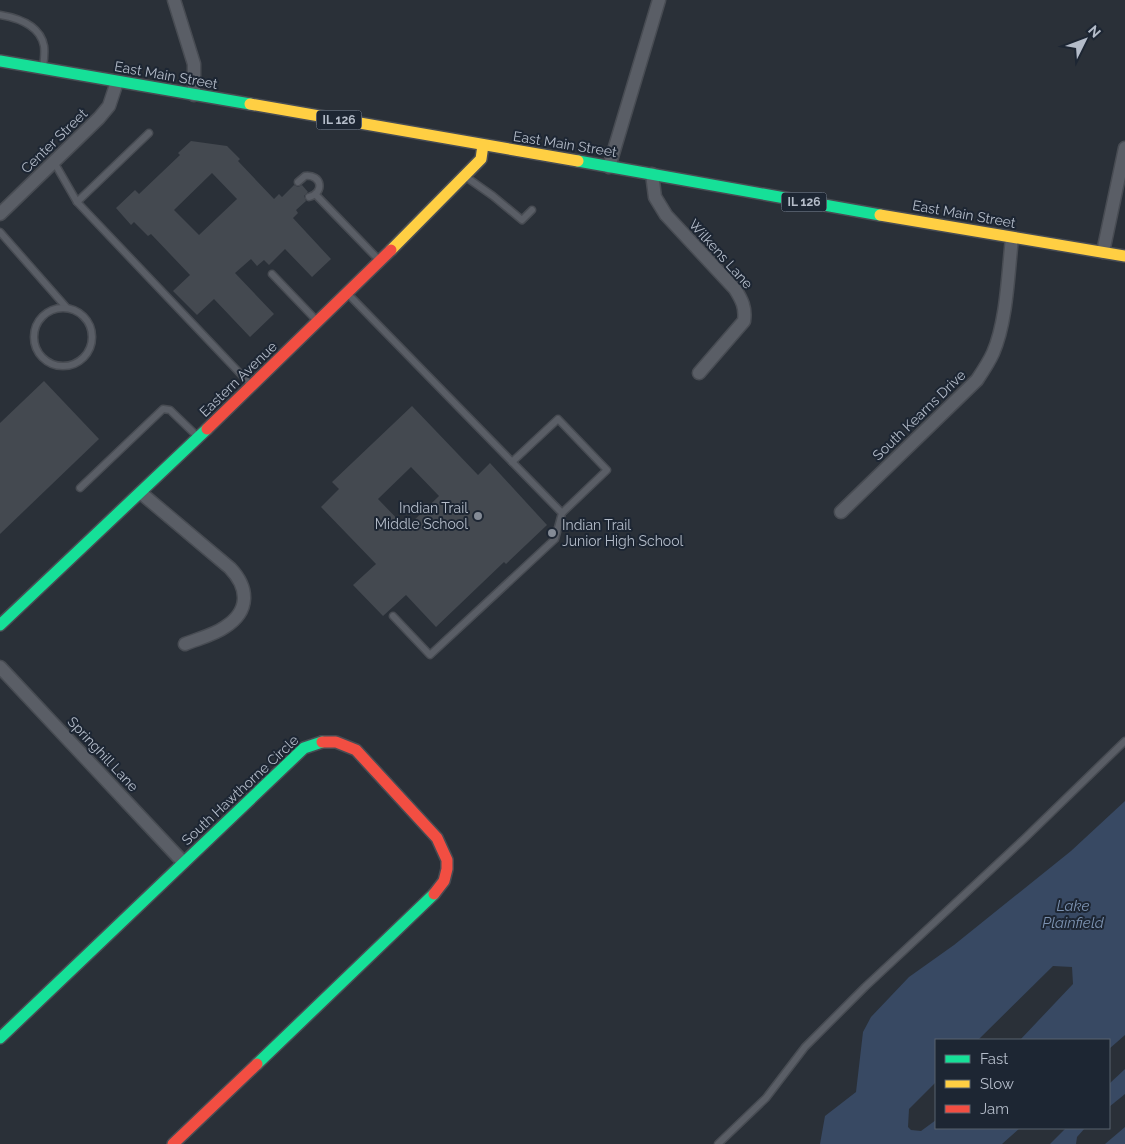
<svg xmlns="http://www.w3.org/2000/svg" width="1125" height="1144" viewBox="0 0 1125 1144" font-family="Raleway,sans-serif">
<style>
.water{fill:#384963}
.building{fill:#444950;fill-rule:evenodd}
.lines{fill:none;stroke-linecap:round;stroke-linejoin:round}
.lane-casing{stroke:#484c53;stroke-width:9}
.street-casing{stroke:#484c53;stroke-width:15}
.fast-casing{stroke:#484c53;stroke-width:14}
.slow-casing{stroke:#484c53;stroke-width:14}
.jam-casing{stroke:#484c53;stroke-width:14}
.lane{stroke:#5a5e66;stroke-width:6}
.street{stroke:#5a5e66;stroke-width:12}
.fast{stroke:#16e098;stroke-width:11}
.slow{stroke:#ffcf43;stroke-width:11}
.jam{stroke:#f24e42;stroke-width:11}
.poi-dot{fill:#848b96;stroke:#1d2633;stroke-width:2}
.labels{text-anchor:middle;stroke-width:4;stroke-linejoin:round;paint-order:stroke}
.shield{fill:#1d2633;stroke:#878f9c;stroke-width:1}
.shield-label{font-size:12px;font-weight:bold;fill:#b4bcc9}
.street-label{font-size:14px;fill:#b4bcc9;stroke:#1d2633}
.poi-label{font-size:14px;fill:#b4bcc9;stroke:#1d2633;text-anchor:end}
.water-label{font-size:15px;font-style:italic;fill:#7c92b1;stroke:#1d2633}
</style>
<rect width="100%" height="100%" fill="#2a3038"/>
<g class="water">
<polygon points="1125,801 1125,1035 1109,1049 1109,1040 1020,1040 1073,984 1072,967 1053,966 978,1040 936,1040 936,1082 909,1109 908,1127 911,1130 921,1131 936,1120 936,1128 1020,1128 1002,1144 820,1144 825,1116 856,1092 863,1032 871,1017 909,977 954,945 1071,851"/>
<polygon points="1125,1069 1125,1094 1109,1107 1109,1084"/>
<polygon points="1125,1127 1125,1144 1105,1144"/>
<polygon points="1066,1128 1085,1128 1077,1137 1076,1144 1050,1144"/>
</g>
<g class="building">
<path d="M191,141l36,5 13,13 -2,2 36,38 5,-5 3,3 12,-12 4,2 4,-2 6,7 -4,4 2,5 -10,9 2,3 -5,5 38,41 -19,18 -27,-28 -16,16 -5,-5 -7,6 -6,-7 -16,14 39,41 -24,23 -36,-38 -17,16 -24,-24 17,-16 -39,-41 -3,2 -14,-14 -3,3 -15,-17 19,-18 4,4 41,-39 -2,-2zM212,173l25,26 -38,36 -25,-25z"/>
<polygon points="44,381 99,439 0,534 0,423"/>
<path d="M412,406l66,69 12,-12 57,62 -41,39 -2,-2 -68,65 -30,-32 -23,21 -30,-31 23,-21 -55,-57 18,-18 -7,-7zM411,467l28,29 -33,32 -28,-29z"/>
</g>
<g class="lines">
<g class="lane-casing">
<g id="lane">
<path d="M0,15c18,3 40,10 44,31 1,7 0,14 -1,21"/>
<polyline points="54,162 77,202 251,385"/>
<polyline points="466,177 493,196 522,220 532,210"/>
<path d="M298,182l7,-6c17,-2 20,17 4,21"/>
<polyline points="316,195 379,260"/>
<polyline points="77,202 149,133"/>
<polyline points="0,232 66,307"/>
<polyline points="272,274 318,322"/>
<polyline points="349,295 562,513 555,539 430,655 393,616"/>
<circle cx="63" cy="337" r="29"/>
<polyline points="512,462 558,419 607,470 562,513"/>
<polyline points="80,488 163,409 170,410 198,437"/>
<polyline points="718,1144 766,1098 805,1047 865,987 1024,839 1125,741"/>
</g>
</g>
<g class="street-casing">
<g id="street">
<polyline points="174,0 194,64 194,95"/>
<polyline points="609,167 659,0"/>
<path d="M652,174l3,23 11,18 69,74c7,11 11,19 9,32l-45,52"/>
<polyline points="0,214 99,118 109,106 117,82"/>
<polyline points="1103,252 1125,148"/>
<path d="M141,493l89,75c19,20 20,43 -5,59 -11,8 -28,12 -40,17"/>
<path d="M841,512l136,-132c6,-9 12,-18 16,-27 14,-32 15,-80 19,-115"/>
<polyline points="0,667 183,862"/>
</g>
</g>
<g class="fast-casing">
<g id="fast">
<polyline points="0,61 250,104"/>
<polyline points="578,161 880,215"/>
<polyline points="0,625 207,429"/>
<polyline points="0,1038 304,748 322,742"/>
<polyline points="257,1064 434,894"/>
</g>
</g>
<g class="slow-casing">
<g id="slow">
<polyline points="250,104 578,161"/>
<polyline points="880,215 1125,256"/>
<polyline points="391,250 481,159 483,145"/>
</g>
</g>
<g class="jam-casing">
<g id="jam">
<polyline points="207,429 391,250"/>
<polyline points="322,742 336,742 356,750 437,838 447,860 447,869 444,881 434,894"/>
<polyline points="173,1144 257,1064"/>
</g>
</g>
<use href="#lane" class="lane"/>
<use href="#street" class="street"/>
<use href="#fast" class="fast"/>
<use href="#slow" class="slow"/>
<use href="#jam" class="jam"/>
</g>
<g class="poi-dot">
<circle cx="478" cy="516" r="5"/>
<circle cx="552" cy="533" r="5"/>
</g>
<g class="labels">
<g class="shield">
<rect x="316.5" y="110.5" width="45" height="19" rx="4"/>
<rect x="781.5" y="192.5" width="45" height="19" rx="4"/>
</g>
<g class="shield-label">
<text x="339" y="124">IL 126</text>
<text x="804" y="206">IL 126</text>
</g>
<g class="street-label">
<text transform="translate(166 75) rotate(10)" y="5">East Main Street</text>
<text transform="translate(54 141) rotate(-44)" y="5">Center Street</text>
<text transform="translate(565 144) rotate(9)" y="5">East Main Street</text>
<text transform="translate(964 214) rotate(10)" y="5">East Main Street</text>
<text transform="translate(721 254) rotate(48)" y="5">Wilkens Lane</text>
<text transform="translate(238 379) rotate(-44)" y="5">Eastern Avenue</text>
<text transform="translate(919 415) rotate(-44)" y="5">South Kearns Drive</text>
<text transform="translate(103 754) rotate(47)" y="5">Springhill Lane</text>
<text transform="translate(240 790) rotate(-43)" y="5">South Hawthorne Circle</text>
</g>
<g class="poi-label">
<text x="468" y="513">Indian Trail<tspan x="468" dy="16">Middle School</tspan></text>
<text x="562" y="530" text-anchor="start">Indian Trail<tspan x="562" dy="16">Junior High School</tspan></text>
</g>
<g class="water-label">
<text x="1073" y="911">Lake<tspan x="1073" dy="17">Plainfield</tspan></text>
</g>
</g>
<rect x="935" y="1039" width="175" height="90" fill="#1d2633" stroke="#59626f"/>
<rect x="945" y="1055" width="25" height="8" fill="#16e098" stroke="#59626f"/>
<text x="980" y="1064" font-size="15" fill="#b4bcc9">Fast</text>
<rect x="945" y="1080" width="25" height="8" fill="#ffcf43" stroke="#59626f"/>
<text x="980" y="1089" font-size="15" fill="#b4bcc9">Slow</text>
<rect x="945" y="1105" width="25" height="8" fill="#f24e42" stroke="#59626f"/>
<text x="980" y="1114" font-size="15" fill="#b4bcc9">Jam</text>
<g transform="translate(1085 40) rotate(48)" stroke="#1d2633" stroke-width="4" paint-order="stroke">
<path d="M0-4L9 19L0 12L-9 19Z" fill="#b4bcc9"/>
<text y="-8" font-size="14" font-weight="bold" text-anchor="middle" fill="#b4bcc9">N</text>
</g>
</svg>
